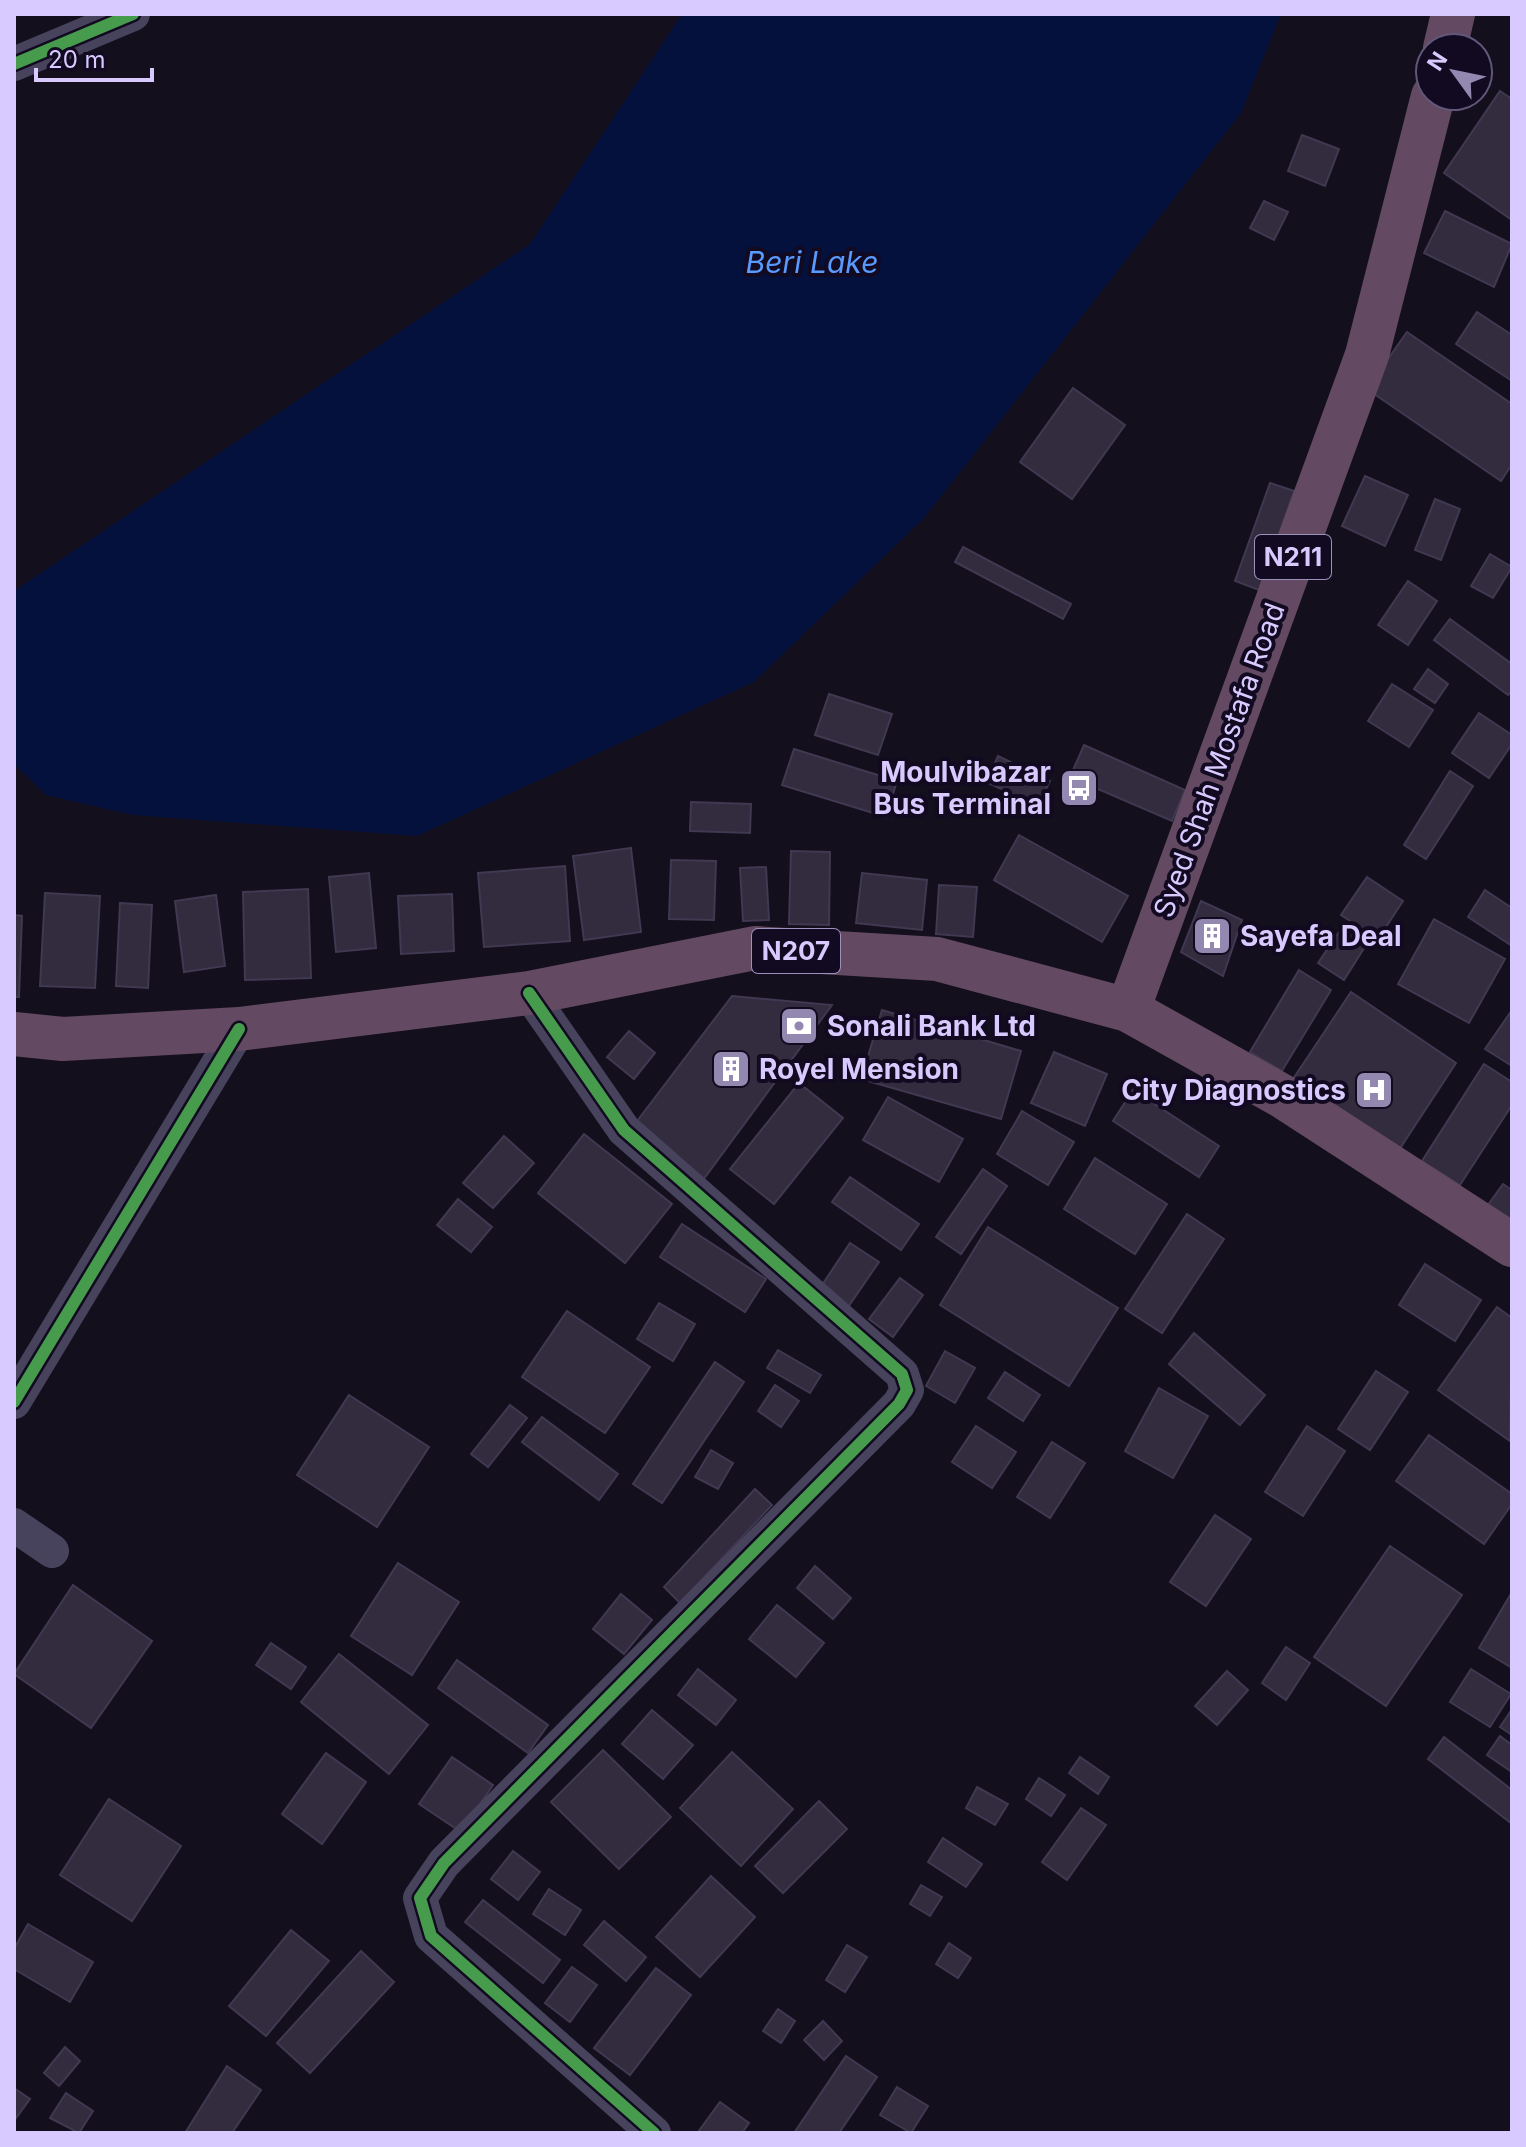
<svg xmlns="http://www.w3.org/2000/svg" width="1526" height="2147" viewBox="0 0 1526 2147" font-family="Inter,sans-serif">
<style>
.water{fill:#05113d}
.building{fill:#322c3e;stroke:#413851;stroke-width:2}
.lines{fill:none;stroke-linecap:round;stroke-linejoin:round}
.street{stroke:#48435d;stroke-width:34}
.highway{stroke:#634962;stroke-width:44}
.cycleway-casing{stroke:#110a21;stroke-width:17}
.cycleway{stroke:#469c4c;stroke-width:12}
.labels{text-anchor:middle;stroke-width:8;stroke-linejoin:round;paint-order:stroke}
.shield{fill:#110a21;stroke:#9c90bc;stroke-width:2}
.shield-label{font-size:26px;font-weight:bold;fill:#d8caff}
.street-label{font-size:28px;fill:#d8caff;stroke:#110a21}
.poi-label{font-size:28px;font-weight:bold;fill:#d8caff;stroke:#110a21;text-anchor:start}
.water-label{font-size:30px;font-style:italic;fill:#589aff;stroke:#110a21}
</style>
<rect width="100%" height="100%" fill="#130f1c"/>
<polygon class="water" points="682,14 1281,14 1241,113 924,518 754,682 417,836 132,815 46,795 14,764 14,591 530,244"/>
<g class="building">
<polygon points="1500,91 1512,99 1512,220 1444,173"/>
<polygon points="1302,135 1339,149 1325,186 1288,171"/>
<polygon points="1264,201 1288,212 1274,240 1250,228"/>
<polygon points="1445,211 1512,244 1494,287 1424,253"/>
<polygon points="1477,312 1512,335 1512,381 1456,344"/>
<polygon points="1407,332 1512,404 1512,464 1501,481 1367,389"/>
<polygon points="1073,388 1125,425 1072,499 1020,462"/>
<polygon points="1365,476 1408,495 1385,546 1342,526"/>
<polygon points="1270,483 1294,491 1259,590 1235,581"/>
<polygon points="1435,499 1460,509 1441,560 1415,550"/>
<polygon points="963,547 1071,604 1063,619 955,562"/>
<polygon points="1490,554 1512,567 1493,598 1471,586"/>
<polygon points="1408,581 1437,601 1408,645 1378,625"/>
<polygon points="1450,619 1512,664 1512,691 1508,695 1434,640"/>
<polygon points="1428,669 1448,684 1435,703 1414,689"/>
<polygon points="1392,684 1433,710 1409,747 1368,721"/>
<polygon points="829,694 892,714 878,755 815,735"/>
<polygon points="1479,713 1512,735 1512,744 1489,778 1452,753"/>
<polygon points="1084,745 1185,790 1172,821 1070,777"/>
<polygon points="794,749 897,781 886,817 782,785"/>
<polygon points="998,756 1050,781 1038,806 986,782"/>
<polygon points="1450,771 1473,786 1426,859 1404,845"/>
<polygon points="691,802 751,804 750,833 690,831"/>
<polygon points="1019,835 1128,896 1102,942 994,880"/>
<polygon points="631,848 641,932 584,940 573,856"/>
<polygon points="791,851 830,852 829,925 789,924"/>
<polygon points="671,860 716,861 714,920 669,919"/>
<polygon points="565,866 570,941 484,947 478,873"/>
<polygon points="766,867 769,920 743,921 740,868"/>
<polygon points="369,873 376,948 336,952 329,877"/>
<polygon points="862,873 927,880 922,930 856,923"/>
<polygon points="1367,877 1403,901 1378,939 1341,915"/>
<polygon points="939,885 977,887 973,937 936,934"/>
<polygon points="308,889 311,978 245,980 243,892"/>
<polygon points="1485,890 1512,908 1512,946 1468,917"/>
<polygon points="45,893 100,896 95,988 40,986"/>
<polygon points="452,894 454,951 401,954 398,896"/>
<polygon points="216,895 225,966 184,972 175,901"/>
<polygon points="1201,901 1242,920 1223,976 1181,952"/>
<polygon points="120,903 152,905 148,988 116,986"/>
<polygon points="14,915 22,916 19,997 14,997"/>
<polygon points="1434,919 1505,959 1469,1023 1398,984"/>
<polygon points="1341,929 1366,945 1344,980 1318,963"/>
<polygon points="1299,970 1331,990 1282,1071 1250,1052"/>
<polygon points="1351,992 1456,1063 1393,1159 1287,1088"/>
<polygon points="732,996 832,1005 700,1184 628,1133"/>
<polygon points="882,1010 1021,1051 1001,1119 861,1079"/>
<polygon points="1512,1010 1512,1066 1485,1049"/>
<polygon points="629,1031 655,1053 634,1079 607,1057"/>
<polygon points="1054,1052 1107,1074 1085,1126 1031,1103"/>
<polygon points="1484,1064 1512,1082 1512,1105 1460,1185 1422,1161"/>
<polygon points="799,1083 843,1118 774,1204 730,1169"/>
<polygon points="1133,1090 1219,1146 1199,1177 1113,1121"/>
<polygon points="888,1097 963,1139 939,1182 863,1140"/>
<polygon points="1022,1111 1074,1142 1048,1185 997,1154"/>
<polygon points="584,1134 672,1204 625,1263 538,1193"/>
<polygon points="504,1136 534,1163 493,1208 463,1183"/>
<polygon points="1095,1158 1167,1204 1135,1254 1064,1209"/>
<polygon points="983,1169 1007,1186 961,1254 936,1237"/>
<polygon points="850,1177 919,1224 901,1250 832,1202"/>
<polygon points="1503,1184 1512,1190 1512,1228 1485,1209"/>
<polygon points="458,1199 492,1227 471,1252 437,1225"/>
<polygon points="1187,1214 1224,1239 1162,1333 1125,1309"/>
<polygon points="682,1224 766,1279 745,1312 660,1257"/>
<polygon points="988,1227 1118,1308 1069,1386 940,1305"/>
<polygon points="850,1243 879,1262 846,1310 818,1291"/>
<polygon points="1425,1264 1481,1300 1455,1341 1399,1305"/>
<polygon points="900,1278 923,1295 893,1337 869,1319"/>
<polygon points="659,1303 695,1324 673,1361 637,1339"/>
<polygon points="1497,1307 1512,1318 1510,1441 1438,1390"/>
<polygon points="567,1311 650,1367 605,1433 522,1377"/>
<polygon points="1194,1333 1265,1395 1240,1425 1169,1364"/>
<polygon points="778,1350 821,1375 810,1393 767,1368"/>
<polygon points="945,1351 975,1368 955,1403 926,1386"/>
<polygon points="715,1362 744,1382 662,1503 633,1484"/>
<polygon points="1376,1371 1408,1392 1370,1450 1338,1429"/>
<polygon points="1005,1372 1040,1395 1023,1421 988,1398"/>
<polygon points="775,1385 799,1401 781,1427 758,1411"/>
<polygon points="1159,1388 1208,1416 1173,1478 1125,1451"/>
<polygon points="349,1395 429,1447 377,1527 297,1475"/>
<polygon points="510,1405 527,1418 488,1467 471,1454"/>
<polygon points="542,1417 618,1474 599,1500 522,1442"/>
<polygon points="976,1426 1016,1452 992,1488 952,1462"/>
<polygon points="1307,1426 1345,1451 1303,1516 1265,1492"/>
<polygon points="1429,1435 1512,1494 1512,1504 1484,1544 1396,1481"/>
<polygon points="1052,1442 1085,1463 1050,1518 1017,1497"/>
<polygon points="711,1450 733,1463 718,1489 695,1477"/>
<polygon points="755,1489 772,1505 680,1603 664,1587"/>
<polygon points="1215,1515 1251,1539 1206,1606 1170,1582"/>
<polygon points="1390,1546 1462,1595 1386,1706 1314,1657"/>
<polygon points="398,1563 459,1602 412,1675 351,1636"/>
<polygon points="815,1566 851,1598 833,1619 797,1588"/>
<polygon points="73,1585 152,1641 91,1728 14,1674"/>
<polygon points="1512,1592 1512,1668 1479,1648"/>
<polygon points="621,1594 652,1620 624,1654 593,1629"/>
<polygon points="777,1605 824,1643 796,1677 749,1639"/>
<polygon points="271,1643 306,1667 291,1689 256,1665"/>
<polygon points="1286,1647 1310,1663 1286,1700 1262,1683"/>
<polygon points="339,1654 428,1725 389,1774 301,1702"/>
<polygon points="457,1660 548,1725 528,1753 438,1688"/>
<polygon points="698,1669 736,1700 716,1725 678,1695"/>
<polygon points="1471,1669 1511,1694 1490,1727 1450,1702"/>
<polygon points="1227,1671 1248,1690 1217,1725 1195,1706"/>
<polygon points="1512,1709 1512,1735 1500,1727"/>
<polygon points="652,1710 693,1745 663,1779 622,1744"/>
<polygon points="1500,1736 1512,1745 1512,1772 1487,1755"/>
<polygon points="1444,1737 1512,1790 1512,1824 1428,1759"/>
<polygon points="603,1750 671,1817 619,1869 551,1802"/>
<polygon points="732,1752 793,1809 741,1866 680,1808"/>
<polygon points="326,1753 366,1782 322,1844 282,1814"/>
<polygon points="452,1757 493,1785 461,1832 419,1804"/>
<polygon points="1080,1757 1109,1777 1098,1794 1069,1773"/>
<polygon points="1039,1778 1065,1795 1051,1816 1026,1799"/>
<polygon points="977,1787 1008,1804 995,1825 966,1808"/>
<polygon points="109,1799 181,1846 132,1921 60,1875"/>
<polygon points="819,1801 847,1829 783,1893 755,1866"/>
<polygon points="1081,1808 1106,1825 1067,1880 1042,1862"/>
<polygon points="943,1838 982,1864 966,1887 928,1862"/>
<polygon points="513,1851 540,1872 518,1900 491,1879"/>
<polygon points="711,1876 755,1917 700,1977 656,1937"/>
<polygon points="921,1885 942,1897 930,1916 910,1904"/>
<polygon points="549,1889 581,1910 565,1935 533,1914"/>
<polygon points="483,1900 560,1960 543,1983 465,1922"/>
<polygon points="604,1921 646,1957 626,1981 584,1945"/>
<polygon points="28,1924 93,1962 70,2002 14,1969 14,1949"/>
<polygon points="291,1930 329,1961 266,2036 229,2006"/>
<polygon points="949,1943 971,1958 958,1978 936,1964"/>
<polygon points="847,1945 867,1957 845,1992 826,1980"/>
<polygon points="361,1951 394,1982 310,2073 277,2043"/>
<polygon points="572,1967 597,1985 570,2022 545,2003"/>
<polygon points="656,1968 691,1995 630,2075 594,2048"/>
<polygon points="778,2009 795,2021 781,2043 763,2031"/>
<polygon points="823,2021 842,2041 824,2060 804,2040"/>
<polygon points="65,2047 80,2061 59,2086 44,2073"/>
<polygon points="846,2056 877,2077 839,2133 794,2133"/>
<polygon points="227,2066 261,2090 232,2133 185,2133"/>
<polygon points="897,2087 928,2106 911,2133 880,2115"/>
<polygon points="14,2088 30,2099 14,2121"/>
<polygon points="66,2093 93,2111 79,2133 50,2118"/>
<polygon points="720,2102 749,2123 742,2133 698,2132"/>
</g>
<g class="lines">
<g class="street">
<polyline points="14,64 133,14"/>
<polyline points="529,993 624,1130 902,1374 907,1390 899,1404 444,1863 420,1898 431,1936 654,2133"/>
<polyline points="14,1402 239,1029"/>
<polyline points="14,1525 52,1551"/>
</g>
<g class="highway">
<polyline points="1445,48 1453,14"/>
<polyline points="1128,1010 1367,355 1433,96"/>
<polyline points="14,1034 63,1039 239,1029 529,993 755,948 937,959 1128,1010 1282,1096 1512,1245"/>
</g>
<g class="cycleway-casing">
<g id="cycleway">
<polyline points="14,64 133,14"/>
<polyline points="529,993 624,1130 902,1374 907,1390 899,1404 444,1863 420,1898 431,1936 654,2133"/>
<polyline points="14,1402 239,1029"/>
</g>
</g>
<use href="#cycleway" class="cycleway"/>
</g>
<defs>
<g id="bus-square" transform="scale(2)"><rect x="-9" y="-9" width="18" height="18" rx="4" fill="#9389b0" stroke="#110a21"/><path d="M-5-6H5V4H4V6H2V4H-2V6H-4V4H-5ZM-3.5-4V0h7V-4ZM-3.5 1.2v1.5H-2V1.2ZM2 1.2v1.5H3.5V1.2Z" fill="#fff"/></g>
<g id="building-square" transform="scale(2)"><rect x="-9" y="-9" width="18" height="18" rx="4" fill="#9389b0" stroke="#110a21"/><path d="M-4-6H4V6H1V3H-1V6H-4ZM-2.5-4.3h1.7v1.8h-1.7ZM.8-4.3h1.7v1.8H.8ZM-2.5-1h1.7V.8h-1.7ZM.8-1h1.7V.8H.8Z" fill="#fff"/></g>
<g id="bank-square" transform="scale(2)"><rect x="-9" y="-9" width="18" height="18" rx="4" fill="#9389b0" stroke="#110a21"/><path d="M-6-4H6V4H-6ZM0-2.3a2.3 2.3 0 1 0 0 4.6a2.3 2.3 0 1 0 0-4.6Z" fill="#fff"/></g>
<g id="hospital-square" transform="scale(2)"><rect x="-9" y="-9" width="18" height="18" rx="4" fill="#9389b0" stroke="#110a21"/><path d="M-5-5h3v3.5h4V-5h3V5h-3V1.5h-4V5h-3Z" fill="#fff"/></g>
</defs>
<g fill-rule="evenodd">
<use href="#bus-square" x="1079" y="788"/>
<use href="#building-square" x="1212" y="936"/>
<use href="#bank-square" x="799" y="1026"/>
<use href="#building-square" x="731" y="1069"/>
<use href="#hospital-square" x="1374" y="1090"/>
</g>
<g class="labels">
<g class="shield">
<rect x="1255" y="535" width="76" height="44" rx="6"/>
<rect x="752" y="929" width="88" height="44" rx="6"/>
</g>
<g class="shield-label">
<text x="1293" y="566">N211</text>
<text x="796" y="960">N207</text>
</g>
<g class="street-label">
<text transform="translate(1219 760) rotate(-70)" y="10">Syed Shah Mostafa Road</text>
</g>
<g class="poi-label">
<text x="1051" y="782" text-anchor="end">Moulvibazar<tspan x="1051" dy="32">Bus Terminal</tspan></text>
<text x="1240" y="946">Sayefa Deal</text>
<text x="827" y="1036">Sonali Bank Ltd</text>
<text x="759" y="1079">Royel Mension</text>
<text x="1346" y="1100" text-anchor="end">City Diagnostics</text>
</g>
<g class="water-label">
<text x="812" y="273">Beri Lake</text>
</g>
</g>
<rect width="1526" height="2147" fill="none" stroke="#d8caff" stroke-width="32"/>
<g transform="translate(1454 72) rotate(303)"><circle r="38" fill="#110a21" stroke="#61577a" stroke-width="2"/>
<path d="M0-6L14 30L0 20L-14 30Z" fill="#9389b0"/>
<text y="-12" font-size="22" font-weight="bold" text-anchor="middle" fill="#d8caff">N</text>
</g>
<path d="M36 68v12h116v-12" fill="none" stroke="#d8caff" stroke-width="4"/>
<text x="48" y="68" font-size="24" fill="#d8caff" stroke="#110a21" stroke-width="6" paint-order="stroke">20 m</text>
</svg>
